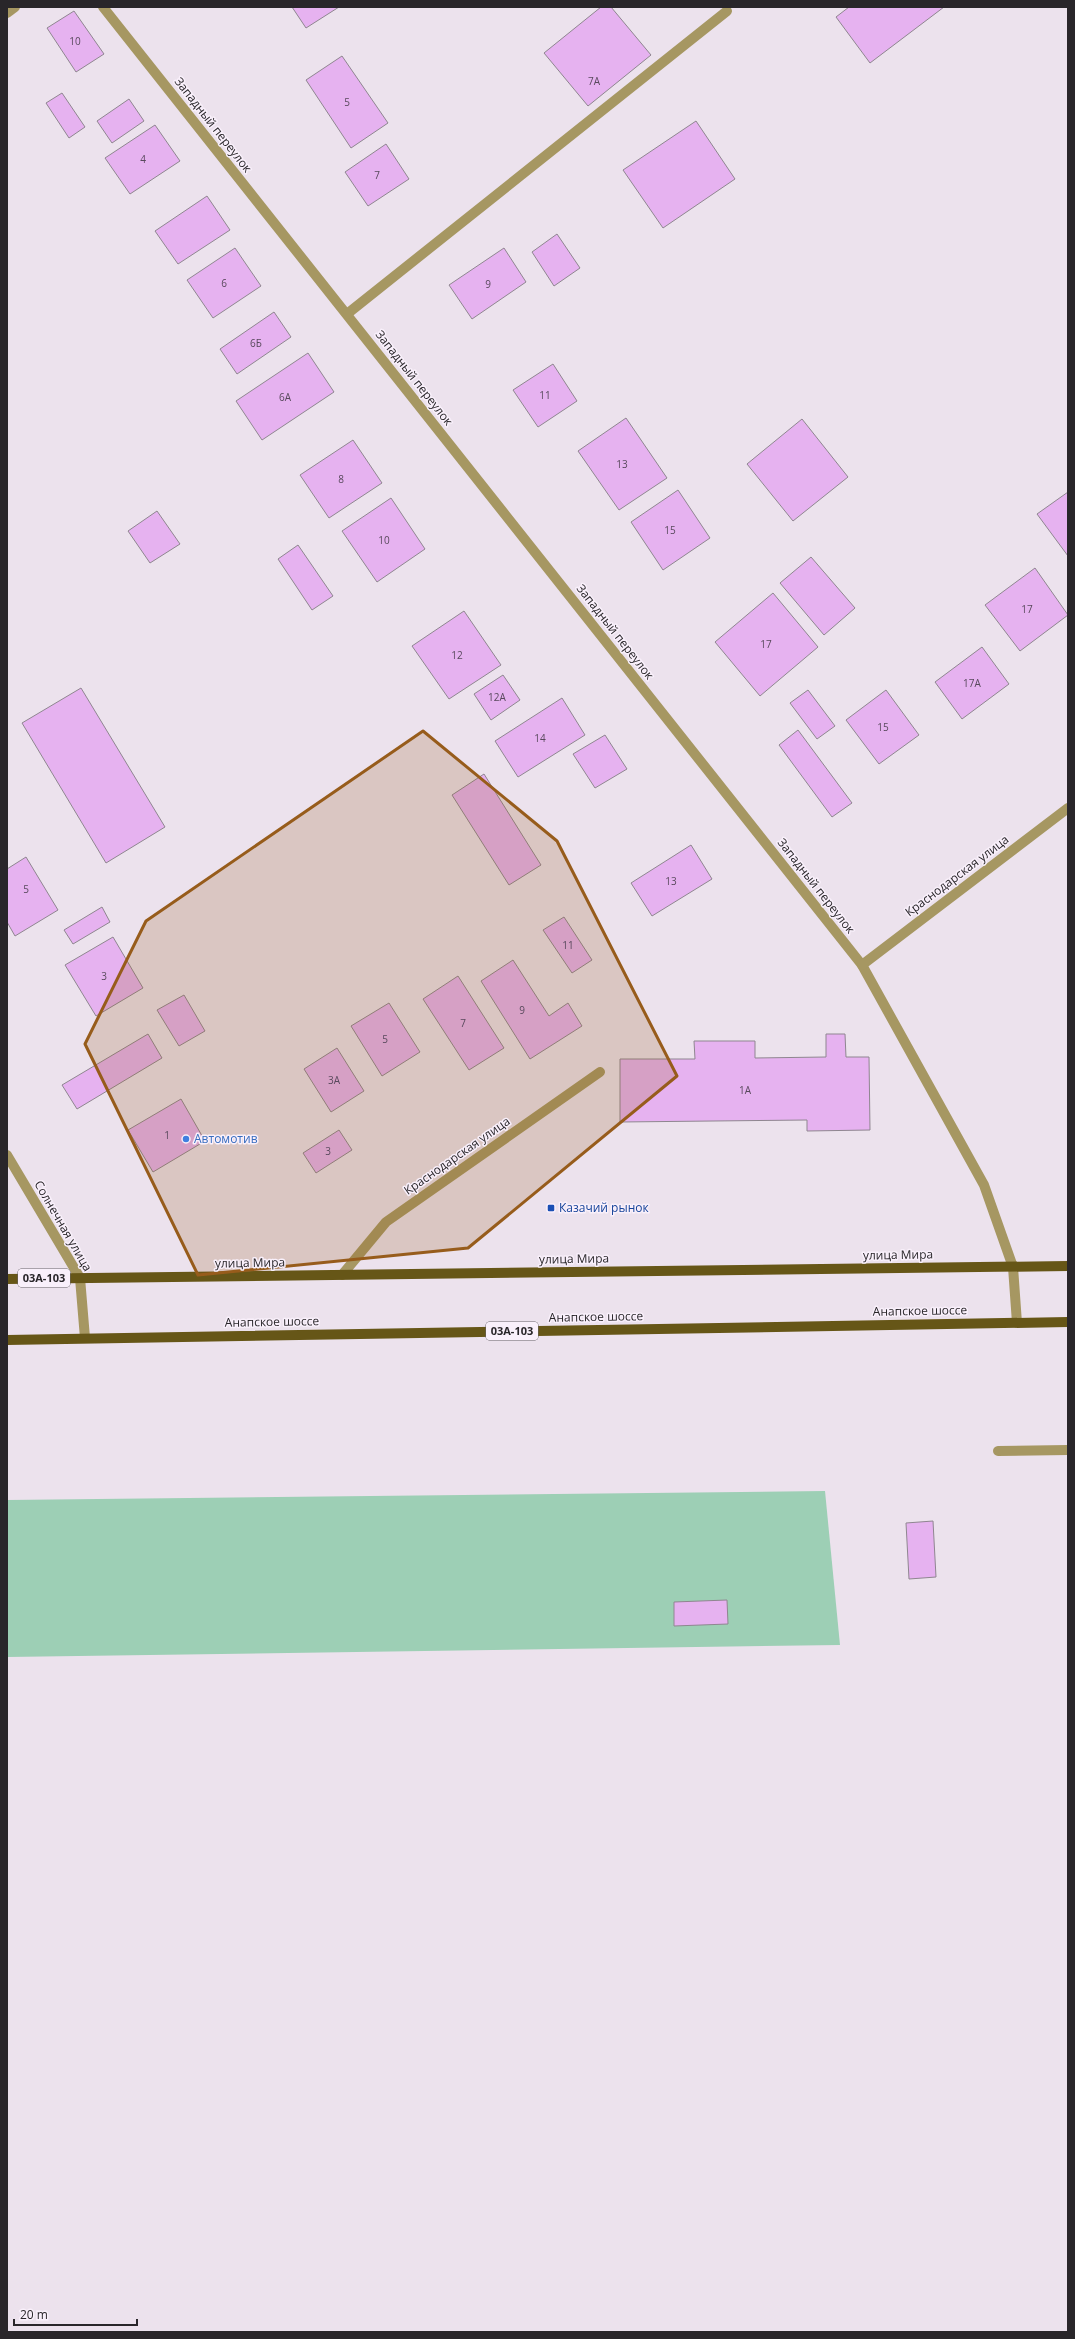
<svg xmlns="http://www.w3.org/2000/svg" width="1075" height="2339" viewBox="0 0 1075 2339" font-family="'Open Sans',sans-serif">
<style>
.green{fill:#9dcfb5}
.building{fill:#e6b2f0;stroke:#8f8690}
.lines{fill:none;stroke-linecap:round;stroke-linejoin:round}
.lane{stroke:#a69762;stroke-width:10}
.street{stroke:#a69762;stroke-width:10}
.primary{stroke:#665617;stroke-width:10}
.marked{fill:#975c1b;fill-opacity:0.2;stroke:#975c1b;stroke-width:3;stroke-linejoin:round}
.shop-dot{fill:#3f7fe0;stroke:#f9f0fb;stroke-width:1.5}
.transit-dot{fill:#1a4fb4;stroke:#f9f0fb;stroke-width:1.5}
.labels{text-anchor:middle;stroke-width:3;stroke-linejoin:round;paint-order:stroke}
.number-label{font-size:10px;fill:#58495c}
.shield{fill:#f9f0fb;stroke:#676369;stroke-width:1}
.shield-label{font-size:11px;font-weight:bold;fill:#29262a}
.street-label{font-size:12px;fill:#29262a;stroke:#f9f0fb}
.shop-label{font-size:12px;fill:#366cbe;stroke:#f9f0fb;text-anchor:start}
.transit-label{font-size:12px;fill:#164399;stroke:#f9f0fb;text-anchor:start}
</style>
<rect width="100%" height="100%" fill="#ece2ed"/>
<polygon class="green" points="825,1491 840,1645 7,1657 7,1500"/>
<g class="building">
<polygon points="292,7 339,7 306,28"/>
<polygon points="601,7 611,7 651,55 588,106 544,53"/>
<polygon points="849,7 944,7 870,63 836,17"/>
<polygon points="74,11 104,54 76,72 47,28"/>
<polygon points="342,56 388,123 351,148 306,80"/>
<polygon points="62,93 85,127 69,138 46,103"/>
<polygon points="129,99 144,121 112,143 97,121"/>
<polygon points="696,121 735,179 663,228 623,170"/>
<polygon points="155,125 180,161 130,194 105,158"/>
<polygon points="386,144 409,179 368,206 345,172"/>
<polygon points="207,196 230,230 178,264 155,231"/>
<polygon points="557,234 580,268 554,286 532,252"/>
<polygon points="235,248 261,286 213,318 187,280"/>
<polygon points="504,248 526,282 472,319 449,285"/>
<polygon points="274,312 291,337 237,374 220,349"/>
<polygon points="308,353 334,392 262,440 236,401"/>
<polygon points="553,364 577,401 538,427 513,390"/>
<polygon points="626,418 667,478 619,510 578,451"/>
<polygon points="802,419 848,477 793,521 747,464"/>
<polygon points="353,440 382,483 329,518 300,475"/>
<polygon points="678,490 710,538 663,570 631,522"/>
<polygon points="1068,492 1068,556 1037,514"/>
<polygon points="391,498 425,549 377,582 342,531"/>
<polygon points="157,511 180,544 150,563 128,531"/>
<polygon points="298,545 333,596 312,610 278,559"/>
<polygon points="811,557 855,608 824,635 780,583"/>
<polygon points="1035,568 1068,615 1020,651 985,605"/>
<polygon points="773,593 818,647 760,696 715,642"/>
<polygon points="464,611 501,665 449,699 412,646"/>
<polygon points="982,647 1009,684 962,719 935,682"/>
<polygon points="503,675 520,700 491,720 474,694"/>
<polygon points="81,688 165,827 106,863 22,723"/>
<polygon points="808,690 835,726 817,739 790,703"/>
<polygon points="886,690 919,735 879,764 846,720"/>
<polygon points="562,698 585,735 518,777 495,741"/>
<polygon points="798,730 852,803 832,817 779,745"/>
<polygon points="605,735 627,769 595,788 573,754"/>
<polygon points="484,774 541,865 509,885 452,795"/>
<polygon points="691,845 712,879 652,916 631,883"/>
<polygon points="26,857 58,910 15,936 7,922 7,869"/>
<polygon points="102,907 110,922 73,944 64,930"/>
<polygon points="564,917 592,960 572,973 543,930"/>
<polygon points="113,937 143,988 96,1016 65,965"/>
<polygon points="513,960 549,1016 568,1003 582,1026 530,1059 481,981"/>
<polygon points="458,976 504,1048 469,1070 423,999"/>
<polygon points="184,995 205,1031 179,1046 157,1010"/>
<polygon points="389,1003 420,1052 382,1076 351,1026"/>
<polygon points="148,1034 162,1058 77,1109 62,1085"/>
<polygon points="826,1034 845,1034 846,1057 869,1057 870,1130 807,1131 807,1120 620,1122 620,1059 695,1059 694,1041 755,1041 755,1058 826,1057"/>
<polygon points="337,1048 364,1091 331,1112 304,1069"/>
<polygon points="181,1099 205,1141 153,1172 128,1130"/>
<polygon points="339,1130 352,1150 316,1173 303,1153"/>
<polygon points="933,1521 936,1577 909,1579 906,1523"/>
<polygon points="727,1600 728,1624 674,1626 674,1602"/>
</g>
<g class="lines">
<polyline class="lane" points="998,1451 1068,1450"/>
<g class="street">
<polyline points="103,7 862,965 984,1185 1013,1267 1017,1323"/>
<polyline points="7,13 15,7"/>
<polyline points="347,314 727,11"/>
<polyline points="862,965 1068,808"/>
<polyline points="7,1155 80,1278 85,1338"/>
<polyline points="342,1275 386,1222 600,1072"/>
</g>
<g class="primary">
<polyline points="7,1279 1068,1266"/>
<polyline points="7,1340 1068,1322"/>
</g>
</g>
<path class="marked" d="M423,731l134,110 120,235 -209,172 -270,27 -113,-231 61,-123z"/>
<circle class="shop-dot" cx="186" cy="1139" r="4"/>
<rect class="transit-dot" x="547" y="1204" width="8" height="8" rx="2"/>
<g class="labels">
<g class="number-label">
<text x="75" y="45">10</text>
<text x="594" y="85">7А</text>
<text x="347" y="106">5</text>
<text x="143" y="163">4</text>
<text x="377" y="179">7</text>
<text x="224" y="287">6</text>
<text x="488" y="288">9</text>
<text x="256" y="347">6Б</text>
<text x="545" y="399">11</text>
<text x="285" y="401">6А</text>
<text x="622" y="468">13</text>
<text x="341" y="483">8</text>
<text x="670" y="534">15</text>
<text x="384" y="544">10</text>
<text x="1027" y="613">17</text>
<text x="766" y="648">17</text>
<text x="457" y="659">12</text>
<text x="972" y="687">17А</text>
<text x="497" y="701">12А</text>
<text x="883" y="731">15</text>
<text x="540" y="742">14</text>
<text x="671" y="885">13</text>
<text x="26" y="893">5</text>
<text x="568" y="949">11</text>
<text x="104" y="980">3</text>
<text x="522" y="1014">9</text>
<text x="463" y="1027">7</text>
<text x="385" y="1043">5</text>
<text x="334" y="1084">3А</text>
<text x="745" y="1094">1А</text>
<text x="167" y="1139">1</text>
<text x="328" y="1155">3</text>
</g>
<g class="shield">
<rect x="18" y="1269" width="52" height="18" rx="3"/>
<rect x="486" y="1322" width="52" height="18" rx="3"/>
</g>
<g class="shield-label">
<text x="44" y="1282">03А-103</text>
<text x="512" y="1335">03А-103</text>
</g>
<g class="street-label">
<text transform="translate(213 125) rotate(52)" y="4">Западный переулок</text>
<text transform="translate(414 378) rotate(52)" y="4">Западный переулок</text>
<text transform="translate(615 632) rotate(52)" y="4">Западный переулок</text>
<text transform="translate(957 876) rotate(-37)" y="4">Краснодарская улица</text>
<text transform="translate(816 886) rotate(52)" y="4">Западный переулок</text>
<text transform="translate(457 1156) rotate(-35)" y="4">Краснодарская улица</text>
<text transform="translate(63 1226) rotate(60)" y="4">Солнечная улица</text>
<text transform="translate(898 1255) rotate(-1)" y="4">улица Мира</text>
<text transform="translate(574 1259) rotate(-1)" y="4">улица Мира</text>
<text transform="translate(250 1263) rotate(-1)" y="4">улица Мира</text>
<text transform="translate(920 1311) rotate(-1)" y="4">Анапское шоссе</text>
<text transform="translate(596 1317) rotate(-1)" y="4">Анапское шоссе</text>
<text transform="translate(272 1322) rotate(-1)" y="4">Анапское шоссе</text>
</g>
<g class="shop-label">
<text x="194" y="1143">Автомотив</text>
</g>
<g class="transit-label">
<text x="559" y="1212">Казачий рынок</text>
</g>
</g>
<rect width="1075" height="2339" fill="none" stroke="#29262a" stroke-width="16"/>
<path d="M14 2319v6h123v-6" fill="none" stroke="#29262a" stroke-width="2"/>
<text x="20" y="2319" font-size="12" fill="#29262a" stroke="#f9f0fb" stroke-width="3" paint-order="stroke">20 m</text>
</svg>
